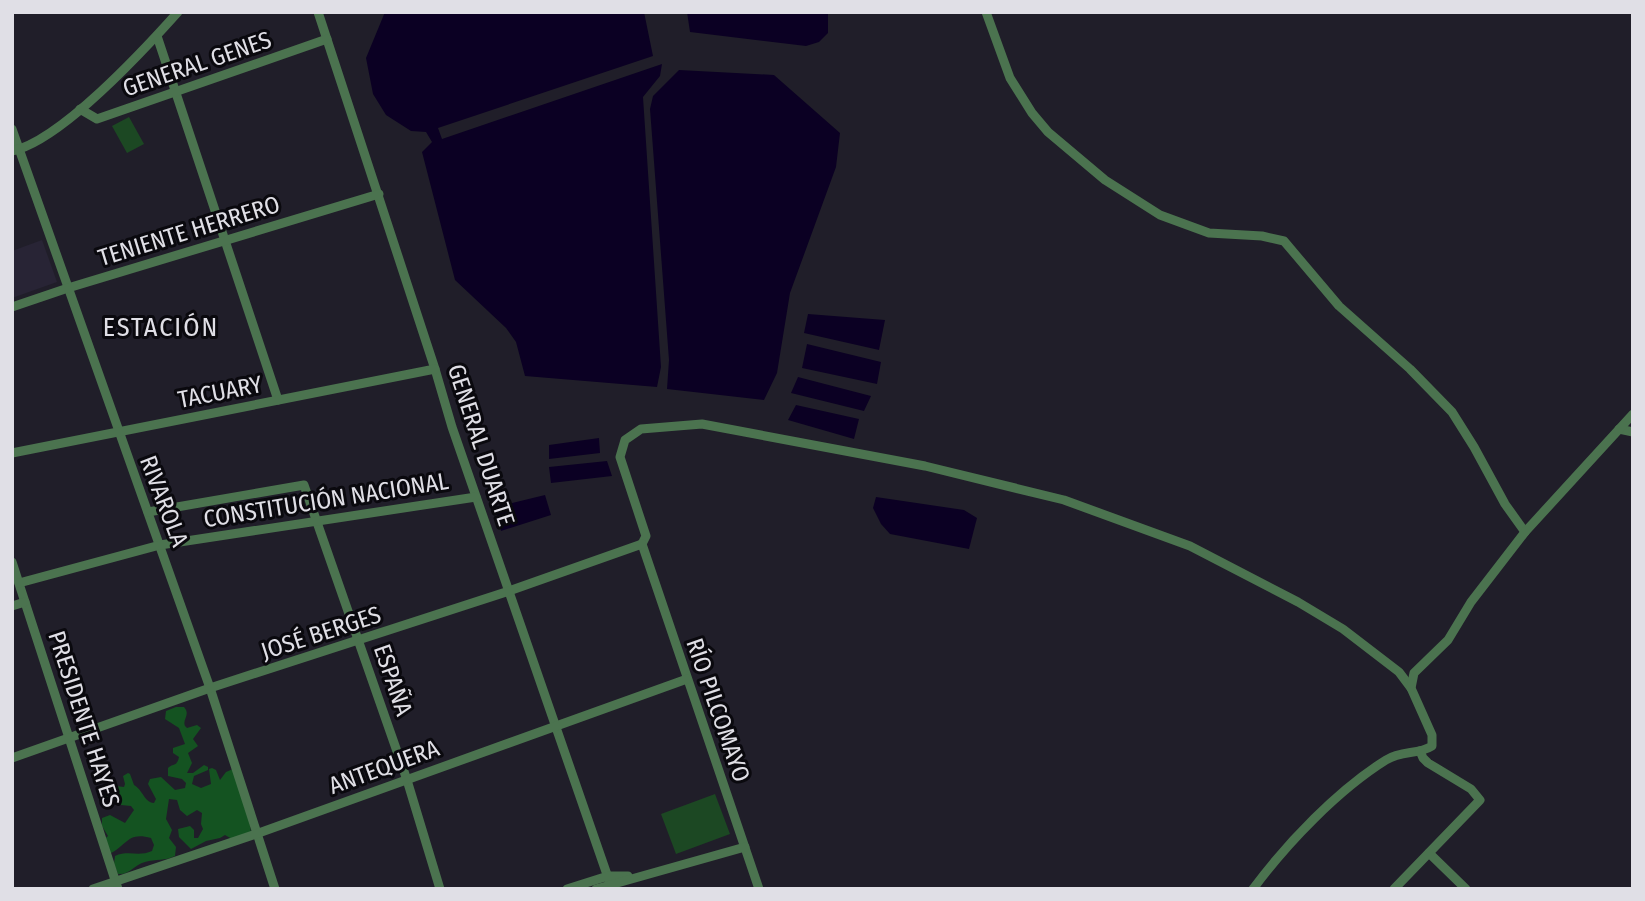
<svg xmlns="http://www.w3.org/2000/svg" width="1645" height="901" viewBox="0 0 1645 901" font-family="'Fira Sans Condensed',sans-serif">
<style>
.built{fill:#282435}
.green{fill:#1c4823}
.forest{fill:#145321}
.water{fill:#0b0023}
.lines{fill:none;stroke-linecap:round;stroke-linejoin:round}
.minor{stroke:#4b734f;stroke-width:9}
.labels{text-anchor:middle;stroke-width:6;stroke-linejoin:round;paint-order:stroke}
.street-label{font-size:24px;fill:#e0dfe6;stroke:#0a090e}
.neighbourhood-label{font-size:26px;letter-spacing:2px;fill:#e0dfe6;stroke:#0a090e}
</style>
<rect width="100%" height="100%" fill="#201e29"/>
<polygon class="built" points="42,240 57,282 12,298 12,251"/>
<g class="green">
<polygon points="129,117 144,144 127,153 112,126"/>
<polygon points="715,794 730,834 676,854 661,814"/>
</g>
<path class="forest" d="M176,707h8c7,8 -2,12 1,19l2,2 10,-3 4,3 -8,11 5,7 -10,7 4,10 -5,10h6l11,-8 4,2v3l-14,6 -2,8 9,4 10,-4 -2,-15 3,-1 4,2 4,10 6,-8 7,-3 11,26v12l5,10 2,16 -19,6 -7,-4 -5,3 -14,3 -15,8 -12,-12 -1,-8 12,-3 4,4v8h4l5,-9 -2,-5 1,-11 -5,-3 -10,6 -7,-6 -3,-10 -8,-1 -3,20 6,11 -3,8 7,9 -1,9c-10,5 -19,3 -30,6 -11,3 -15,13 -27,12l-4,-10 1,-8c13,-6 24,1 37,-5l2,-6 -3,-7c-24,-7 -24,8 -42,16l-7,-13 6,-5 -6,-10v-8l8,-3 15,8 9,-13 -3,-4 -10,-1 -8,-8h-11l-4,-8 18,-3 8,1 1,-3 -2,-8 5,-3 2,1 4,11c9,5 10,17 20,18l2,-4 -8,-15 2,-5 11,-2 14,13 10,-2 1,-5 -4,-4 -14,-3v-8c5,-5 9,-1 11,-11l-6,-4v-5l12,-4 -6,-16 -14,-9 1,-8z"/>
<g class="water">
<polygon points="385,12 644,12 653,56 438,128 442,139 662,64 660,76 643,97 661,367 657,387 525,376 516,342 506,328 455,280 422,152 432,142 426,132 411,131 386,115 373,94 366,58"/>
<polygon points="687,12 828,12 828,33 819,42 806,46 690,32"/>
<polygon points="679,70 774,75 840,133 836,167 790,293 777,373 764,400 667,389 669,360 650,109 653,96"/>
<polygon points="808,314 885,320 879,350 804,333"/>
<polygon points="807,344 881,362 877,384 802,368"/>
<polygon points="798,377 871,396 864,411 791,393"/>
<polygon points="796,405 859,419 854,439 788,420"/>
<polygon points="599,438 600,453 549,459 549,445"/>
<polygon points="607,461 612,476 551,483 549,467"/>
<polygon points="545,495 551,515 501,531 495,507"/>
<polygon points="876,497 964,510 977,518 969,549 890,534 881,524 873,508"/>
</g>
<g class="lines">
<g class="minor">
<polyline points="318,12 435,369 452,427 612,889"/>
<polyline points="986,12 1010,78 1032,113 1048,132 1105,180 1160,215 1209,233 1262,236 1284,241 1339,306 1410,369 1452,412 1474,447 1505,504 1525,532"/>
<polyline points="157,36 278,400"/>
<polyline points="80,109 97,119 327,39"/>
<polyline points="12,129 210,688 275,889"/>
<path d="M12,151c48,-10 132,-101 166,-139"/>
<polyline points="12,307 68,288 379,194"/>
<polyline points="1619,429 1633,432"/>
<polyline points="12,453 435,369"/>
<polyline points="148,512 304,485 407,780 440,889"/>
<polyline points="642,544 646,536 620,457 625,440 641,429 702,424 925,466 1064,500 1190,546 1298,602 1343,629 1399,672 1411,688"/>
<polyline points="642,544 759,889"/>
<polyline points="12,562 118,889"/>
<polyline points="19,583 160,545 476,497"/>
<polyline points="12,606 25,602"/>
<polyline points="12,758 210,688 509,591 642,544"/>
<polyline points="1429,853 1466,889"/>
<polyline points="93,889 256,834 687,679"/>
<polyline points="567,889 608,876 628,876"/>
<polyline points="596,889 745,847"/>
<path d="M1253,889c34,-46 85,-99 133,-129 16,-10 32,-5 46,-14v-11l-21,-47 3,-15 34,-33 23,-38 54,-70 108,-118"/>
<polyline points="1394,889 1480,800 1471,789 1428,763 1423,758 1420,751"/>
</g>
</g>
<g class="labels">
<g class="street-label">
<text transform="translate(197 64) rotate(-19)" y="8">GENERAL GENES</text>
<text transform="translate(189 231) rotate(-17)" y="8">TENIENTE HERRERO</text>
<text transform="translate(220 392) rotate(-11)" y="8">TACUARY</text>
<text transform="translate(481 445) rotate(72)" y="8">GENERAL DUARTE</text>
<text transform="translate(326 500) rotate(-9)" y="8">CONSTITUCIÓN NACIONAL</text>
<text transform="translate(164 501) rotate(69)" y="8">RIVAROLA</text>
<text transform="translate(321 633) rotate(-18)" y="8">JOSÉ BERGES</text>
<text transform="translate(393 680) rotate(71)" y="8">ESPAÑA</text>
<text transform="translate(718 710) rotate(71)" y="8">RÍO PILCOMAYO</text>
<text transform="translate(84 719) rotate(72)" y="8">PRESIDENTE HAYES</text>
<text transform="translate(384 767) rotate(-20)" y="8">ANTEQUERA</text>
</g>
<g class="neighbourhood-label">
<text x="161" y="336">ESTACIÓN</text>
</g>
</g>
<rect width="1645" height="901" fill="none" stroke="#e0dfe6" stroke-width="28"/>
</svg>
